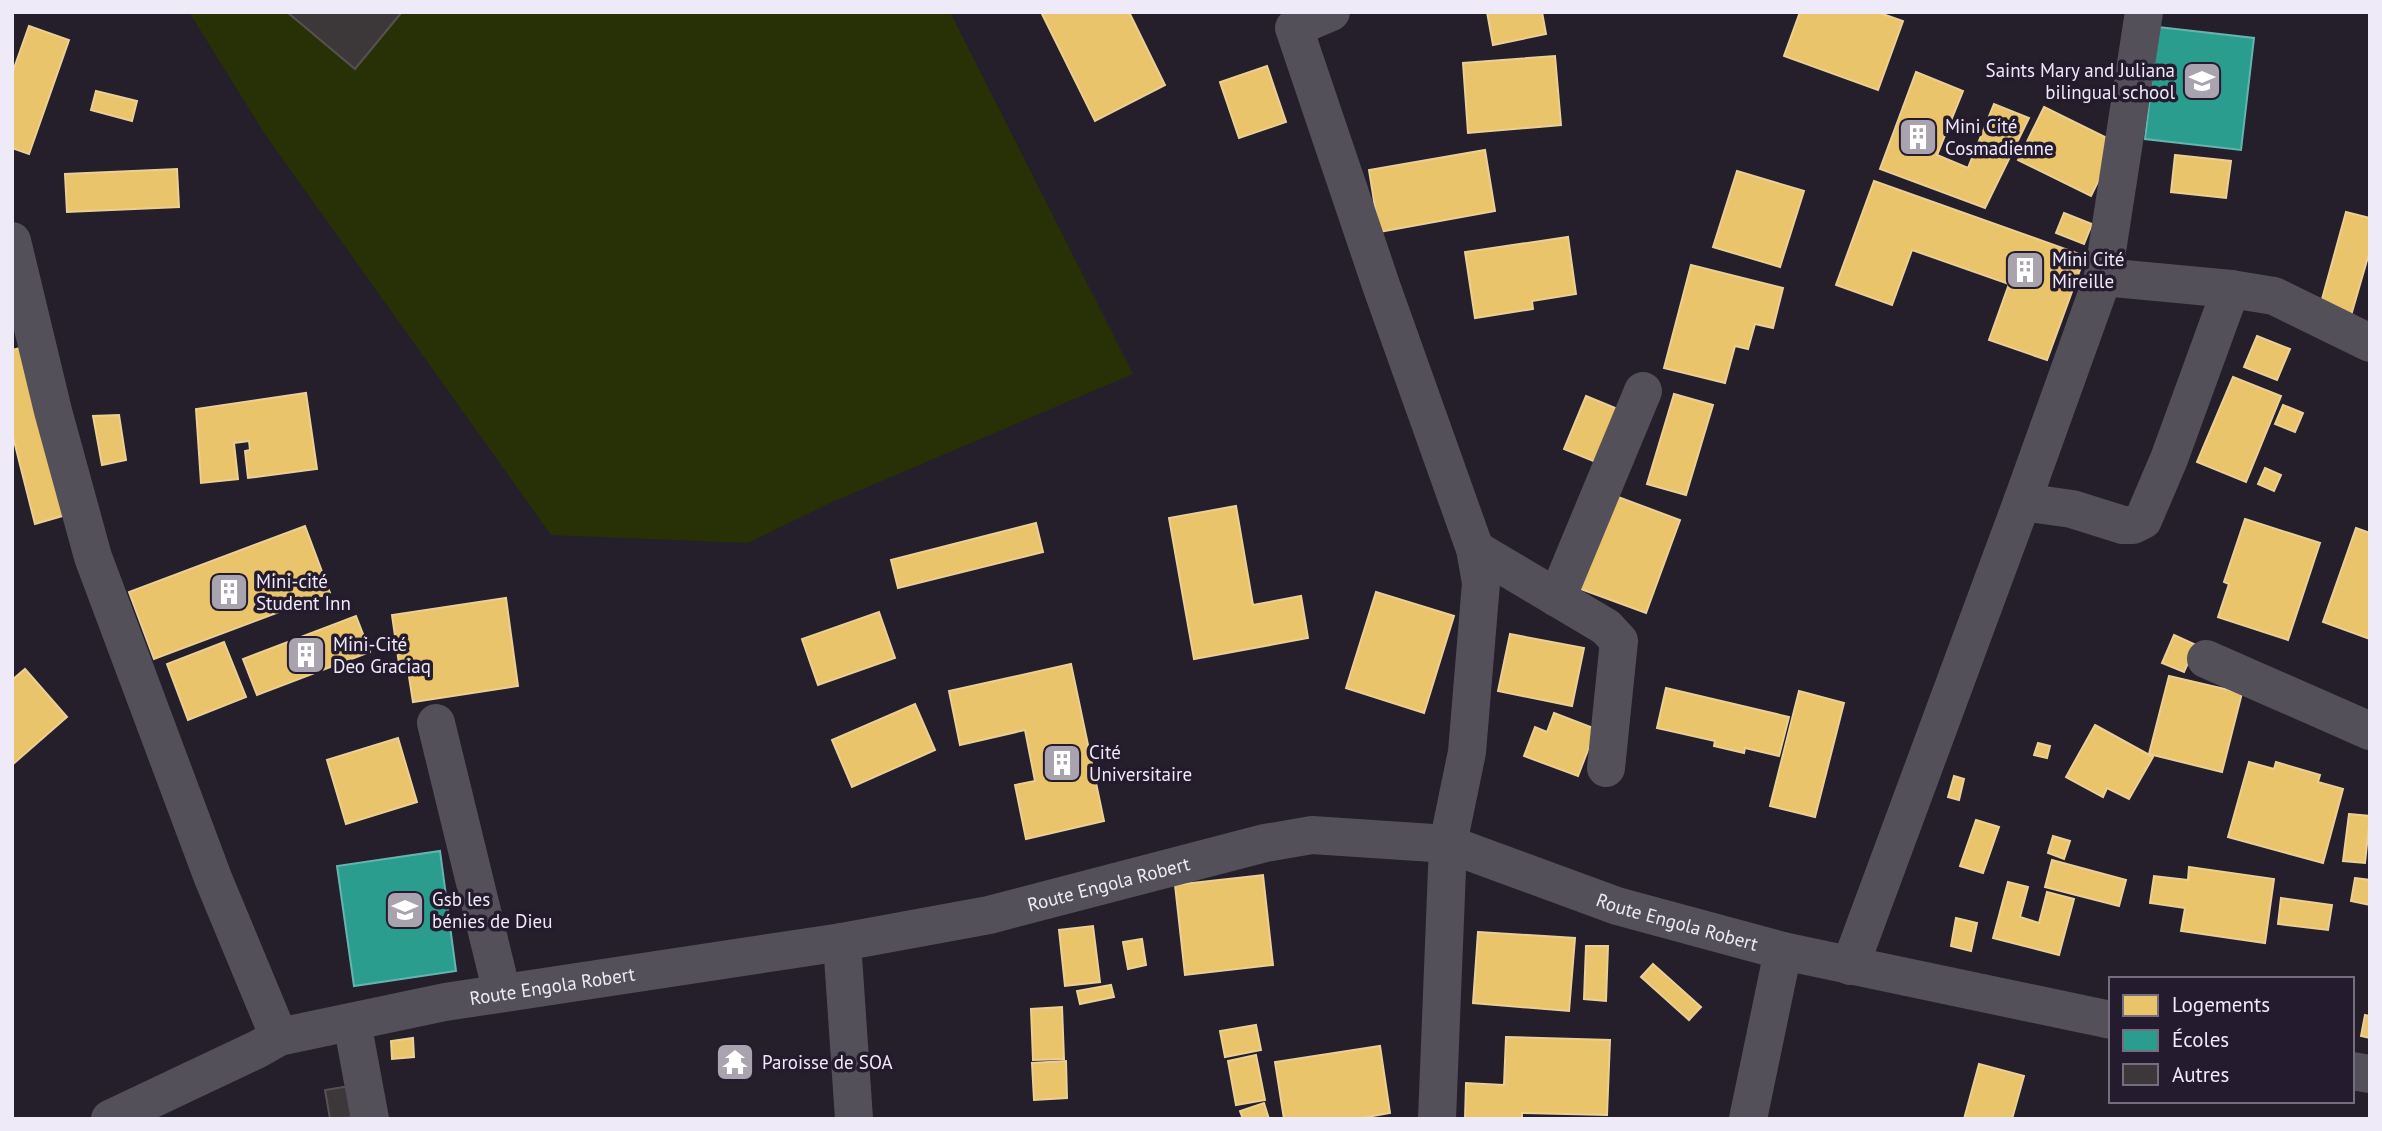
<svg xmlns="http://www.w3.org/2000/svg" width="2382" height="1131" viewBox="0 0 2382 1131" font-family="'PT Sans',sans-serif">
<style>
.green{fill:#283106}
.homes{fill:#e9c46a;stroke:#ebcf94;stroke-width:2}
.schools{fill:#2a9d8f;stroke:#65b4ae;stroke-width:2}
.building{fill:#3c3738;stroke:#575152;stroke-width:2}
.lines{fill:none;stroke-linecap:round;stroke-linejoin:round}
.street{stroke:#545059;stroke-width:38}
.secondary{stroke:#545059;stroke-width:38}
.labels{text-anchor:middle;stroke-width:7;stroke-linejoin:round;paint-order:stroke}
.poi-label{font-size:19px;fill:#efeaf7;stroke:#241b2e;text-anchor:start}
.street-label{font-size:19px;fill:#efeaf7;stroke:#241b2e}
</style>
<rect width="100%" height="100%" fill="#241f2a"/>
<polygon class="green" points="189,12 950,12 1133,374 830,503 748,543 551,535 264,133"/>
<g class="homes">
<polygon points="1041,12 1129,12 1165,85 1095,121"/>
<polygon points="1487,12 1542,12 1546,34 1493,45"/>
<polygon points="1800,12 1877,12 1903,21 1878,90 1784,56"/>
<polygon points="29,26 69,40 29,154 12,148 12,74"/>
<polygon points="1555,56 1561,125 1468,133 1463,63"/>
<polygon points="1267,66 1286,122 1239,138 1220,82"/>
<polygon points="1916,72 1963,91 1937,155 1968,168 1994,104 2029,118 1985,208 1880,169"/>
<polygon points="96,91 137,101 132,121 91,110"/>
<polygon points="2044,107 2117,143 2091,196 2018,160"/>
<polygon points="1485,150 1495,211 1379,232 1369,170"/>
<polygon points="2175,155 2231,161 2226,198 2171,192"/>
<polygon points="177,169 179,207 67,212 65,174"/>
<polygon points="1737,171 1804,191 1780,267 1713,247"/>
<polygon points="1874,181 2085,256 2047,360 1989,340 2009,284 1912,250 1892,305 1836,285"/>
<polygon points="2346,212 2370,218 2370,250 2350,319 2319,310"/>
<polygon points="2064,213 2092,224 2084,244 2056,233"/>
<polygon points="1568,237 1576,294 1532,301 1533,309 1475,318 1465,252"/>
<polygon points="1691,265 1783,288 1773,328 1755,324 1748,349 1735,346 1725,383 1664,368"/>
<polygon points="2257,336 2290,349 2277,380 2244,367"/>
<polygon points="24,347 66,515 35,524 12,433 12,350"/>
<polygon points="2233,377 2281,396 2246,482 2197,462"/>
<polygon points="306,393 317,469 248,478 245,451 250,450 249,441 234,443 238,479 201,483 196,409"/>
<polygon points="1674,394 1713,405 1686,495 1647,484"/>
<polygon points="1586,396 1625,412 1603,465 1564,449"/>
<polygon points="2283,405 2303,413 2295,432 2275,424"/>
<polygon points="119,415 126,460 102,465 93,416"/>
<polygon points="2265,468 2281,475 2274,491 2258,484"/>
<polygon points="1610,494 1680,520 1646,613 1575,587"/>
<polygon points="1236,506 1253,605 1301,596 1308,638 1194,659 1169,518"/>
<polygon points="2245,519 2320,543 2288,640 2218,617 2229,584 2224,582"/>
<polygon points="1036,523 1043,552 898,588 891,560"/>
<polygon points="305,526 330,593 154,659 129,592"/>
<polygon points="2356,528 2370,533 2370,639 2323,622"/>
<polygon points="1376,592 1454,616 1424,713 1346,688"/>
<polygon points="506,598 518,686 413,702 408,670 400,671 392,615"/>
<polygon points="879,612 895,658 818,685 802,639"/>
<polygon points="356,616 370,652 257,695 243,659"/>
<polygon points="1510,634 1584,648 1572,706 1498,691"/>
<polygon points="2174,635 2196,645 2184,672 2162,663"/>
<polygon points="224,642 246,697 188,720 167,664"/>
<polygon points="1071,664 1104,821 1026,839 1015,785 1035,781 1025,730 960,745 949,691"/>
<polygon points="25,669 67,717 12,765 12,680"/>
<polygon points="2169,676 2242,693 2222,772 2149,754"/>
<polygon points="1666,688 1789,717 1779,756 1745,748 1744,753 1714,746 1715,741 1657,728"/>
<polygon points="1799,691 1844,703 1815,817 1770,806"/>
<polygon points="915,704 935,750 852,787 832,740"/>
<polygon points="1554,713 1596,729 1578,776 1524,756 1535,727 1547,732"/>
<polygon points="2095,725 2153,757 2129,799 2107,788 2103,797 2066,777"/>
<polygon points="398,738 417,802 346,824 327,760"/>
<polygon points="2038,743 2050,746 2047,758 2034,755"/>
<polygon points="2249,762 2274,769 2276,762 2320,775 2318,782 2343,789 2323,863 2228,837"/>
<polygon points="1954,776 1964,779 1959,800 1948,797"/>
<polygon points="2349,814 2370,816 2365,863 2343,861"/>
<polygon points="1976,820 1999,827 1983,873 1960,866"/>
<polygon points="2053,836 2070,841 2064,859 2048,853"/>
<polygon points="2052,860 2126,880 2119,906 2045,887"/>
<polygon points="2189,867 2274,879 2265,943 2181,931 2185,908 2150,903 2154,876 2188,880"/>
<polygon points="1263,875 1273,965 1185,975 1175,885"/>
<polygon points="2355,878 2370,880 2370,905 2351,901"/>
<polygon points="2008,882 2028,887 2020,917 2039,923 2047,892 2074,899 2059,955 1993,938"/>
<polygon points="2281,898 2332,905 2328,930 2278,924"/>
<polygon points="1956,918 1977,923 1971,951 1951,946"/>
<polygon points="1093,926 1100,982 1065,986 1059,930"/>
<polygon points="1478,932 1575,938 1569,1011 1473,1003"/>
<polygon points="1142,939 1146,965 1128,969 1123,942"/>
<polygon points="1586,946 1608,946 1606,1001 1584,999"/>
<polygon points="1653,964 1701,1007 1689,1020 1641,977"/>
<polygon points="1111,985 1114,997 1080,1004 1077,991"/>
<polygon points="1062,1007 1064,1059 1033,1060 1031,1009"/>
<polygon points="2365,1015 2370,1016 2370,1038 2361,1036"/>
<polygon points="1256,1025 1261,1050 1225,1057 1220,1031"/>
<polygon points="1506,1037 1610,1040 1607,1115 1522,1113 1522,1119 1465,1119 1466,1083 1504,1085"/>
<polygon points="413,1038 414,1057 392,1059 391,1041"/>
<polygon points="1380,1046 1390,1113 1356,1119 1284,1119 1275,1062"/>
<polygon points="1256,1055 1265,1100 1236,1105 1228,1061"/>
<polygon points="1066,1061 1067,1098 1034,1100 1032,1063"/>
<polygon points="1979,1064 2024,1076 2012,1119 1964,1119"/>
<polygon points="1264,1103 1269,1119 1243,1119 1240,1111"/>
</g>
<g class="schools">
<polygon points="2158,27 2254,38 2241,150 2145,139"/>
<polygon points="440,851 456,971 354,986 337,866"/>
</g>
<g class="building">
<polygon points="287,12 402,12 355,69"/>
<polygon points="350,1086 356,1117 330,1119 325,1090"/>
</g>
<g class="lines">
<g class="street">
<polyline points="1331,12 1294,28 1382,288 1475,549 1481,583 1467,752 1448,844 1437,1119"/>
<polyline points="12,241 53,411 93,557 213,878 279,1037"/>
<polyline points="2103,277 2231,289"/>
<polyline points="2022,502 2072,509 2123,525 2133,525 2143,520 2169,459 2231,289 2274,296 2370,343"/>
<polyline points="1475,549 1606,627 1619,641 1606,768"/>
<polyline points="1557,598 1643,391"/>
<polyline points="2206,659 2370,731"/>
<polyline points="436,723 502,993"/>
<polyline points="842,942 854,1119"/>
<polyline points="1850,966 2022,502 2103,277 2144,12"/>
<polyline points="352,1022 370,1119"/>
<polyline points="1748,1119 1783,951"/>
</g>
<g class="secondary">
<polyline points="2352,1071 2370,1074"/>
<path id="s1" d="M110,1119l148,-70 21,-12 166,-35 397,-60 147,-27 276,-72 47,-8 136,9 169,62 166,45 328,69"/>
</g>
</g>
<defs>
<g id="school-square" transform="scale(2.0125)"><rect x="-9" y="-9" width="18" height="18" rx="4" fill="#a8a3af" stroke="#241b2e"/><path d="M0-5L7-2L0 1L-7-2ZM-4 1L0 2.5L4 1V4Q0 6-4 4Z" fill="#fff"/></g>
<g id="building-square" transform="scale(2.0125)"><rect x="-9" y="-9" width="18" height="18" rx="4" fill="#a8a3af" stroke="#241b2e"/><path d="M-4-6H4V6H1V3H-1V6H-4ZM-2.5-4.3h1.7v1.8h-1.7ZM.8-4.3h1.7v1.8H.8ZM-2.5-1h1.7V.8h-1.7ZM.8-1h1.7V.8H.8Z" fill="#fff"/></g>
<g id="temple-square" transform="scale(2.0125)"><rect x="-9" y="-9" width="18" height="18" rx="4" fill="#a8a3af" stroke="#241b2e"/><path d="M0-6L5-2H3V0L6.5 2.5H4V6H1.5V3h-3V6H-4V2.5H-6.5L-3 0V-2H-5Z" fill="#fff"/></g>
</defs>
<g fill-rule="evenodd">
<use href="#school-square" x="2202" y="81"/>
<use href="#building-square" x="1918" y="137"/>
<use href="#building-square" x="2025" y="270"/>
<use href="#building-square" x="229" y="592"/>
<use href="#building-square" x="306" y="655"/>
<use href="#building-square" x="1062" y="763"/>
<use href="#school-square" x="405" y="910"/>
<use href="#temple-square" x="735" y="1062"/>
</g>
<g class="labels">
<g class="poi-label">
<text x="2175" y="77" text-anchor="end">Saints Mary and Juliana<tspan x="2175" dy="22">bilingual school</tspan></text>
<text x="1945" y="133">Mini Cité<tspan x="1945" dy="22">Cosmadienne</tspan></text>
<text x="2052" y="266">Mini Cité<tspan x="2052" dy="22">Mireille</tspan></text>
<text x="256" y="588">Mini-cité<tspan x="256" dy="22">Student Inn</tspan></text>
<text x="333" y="651">Mini-Cité<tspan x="333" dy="22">Deo Graciaq</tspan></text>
<text x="1089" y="759">Cité<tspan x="1089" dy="22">Universitaire</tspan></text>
<text x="432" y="906">Gsb les<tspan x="432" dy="22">bénies de Dieu</tspan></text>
<text x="762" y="1069">Paroisse de SOA</text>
</g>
<g class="street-label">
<text dy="7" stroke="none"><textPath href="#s1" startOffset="1032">Route Engola Robert</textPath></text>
<text dy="7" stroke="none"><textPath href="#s1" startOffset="1620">Route Engola Robert</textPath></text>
<text dy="7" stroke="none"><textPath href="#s1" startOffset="466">Route Engola Robert</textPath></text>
</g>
</g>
<rect width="2382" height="1131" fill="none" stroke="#efeaf7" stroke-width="28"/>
<rect x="2109" y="977" width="245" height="126" fill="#241b2e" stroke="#756e7e" stroke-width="2"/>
<rect x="2123" y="995" width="35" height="21" fill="#e9c46a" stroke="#756e7e" stroke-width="2"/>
<text x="2172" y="1012" font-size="21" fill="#efeaf7">Logements</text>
<rect x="2123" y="1030" width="35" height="21" fill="#2a9d8f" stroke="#756e7e" stroke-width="2"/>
<text x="2172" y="1047" font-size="21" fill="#efeaf7">Écoles</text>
<rect x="2123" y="1064" width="35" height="21" fill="#3c3738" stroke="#756e7e" stroke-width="2"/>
<text x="2172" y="1082" font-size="21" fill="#efeaf7">Autres</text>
</svg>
